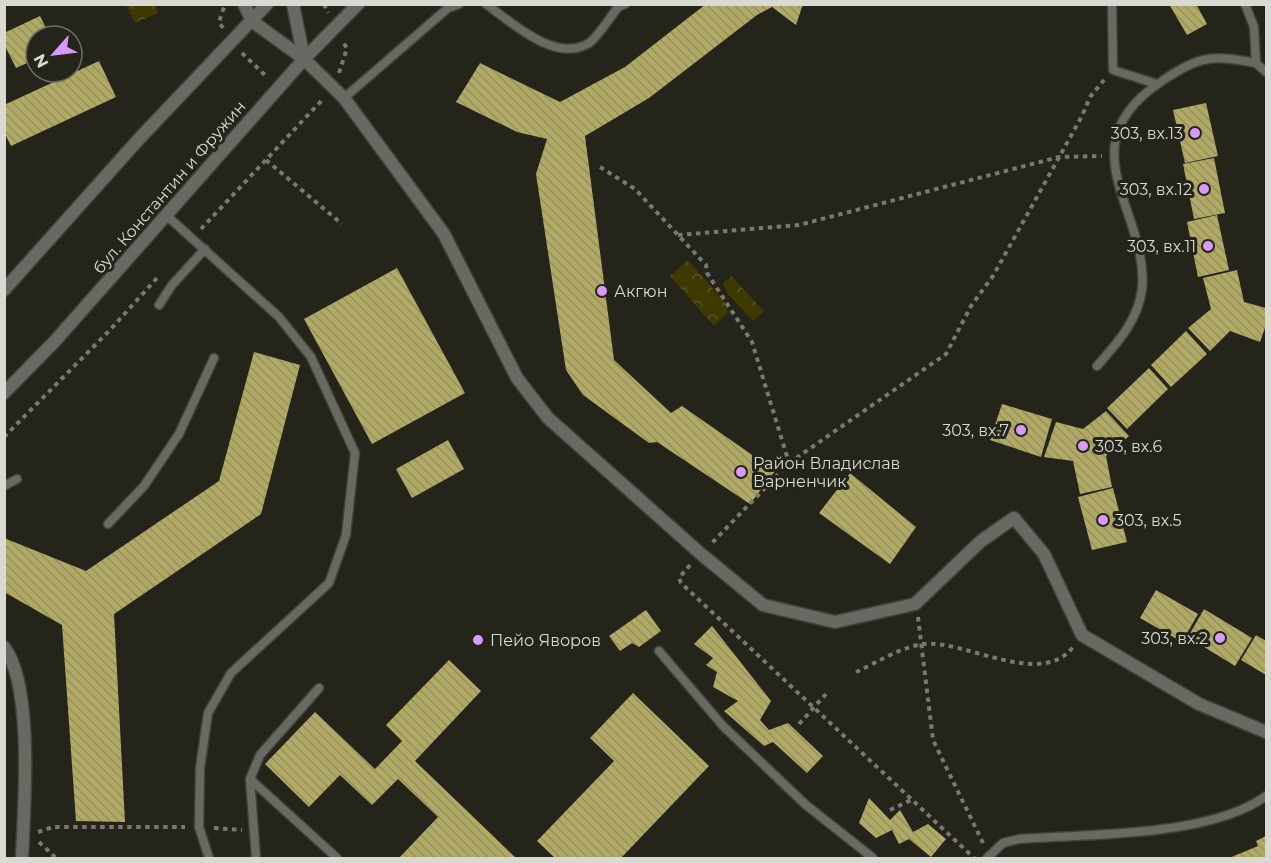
<svg xmlns="http://www.w3.org/2000/svg" width="1271" height="863" viewBox="0 0 1271 863" font-family="Montserrat,sans-serif">
<style>
.park{fill:url(#park-crowns)}
.building{fill:url(#building-back-hatch)}
.lines{fill:none;stroke-linecap:round;stroke-linejoin:round}
.service-casing{stroke:#424138;stroke-width:11}
.minor-casing{stroke:#424138;stroke-width:15}
.tertiary-casing{stroke:#424138;stroke-width:15}
.path{stroke:#797871;stroke-width:4;stroke-dasharray:4.5 4.5;stroke-linecap:butt}
.service{stroke:#696964;stroke-width:8}
.minor{stroke:#696964;stroke-width:12}
.tertiary{stroke:#696964;stroke-width:12}
.poi-dot{fill:#d89af8;stroke:#25241b;stroke-width:2}
.labels{text-anchor:middle;stroke-width:6;stroke-linejoin:round;paint-order:stroke}
.poi-label{font-size:16px;fill:#d9d9d3;stroke:#25241b;text-anchor:end}
.street-label{font-size:16px;fill:#d9d9d3;stroke:#25241b}
</style>
<defs>
<pattern id="park-crowns" width="20" height="18" patternUnits="userSpaceOnUse" patternTransform="scale(1.5)"><rect width="20" height="18" fill="#3e3900"/><path d="M2 6a3 3 0 1 1 6 0M12 15a3 3 0 1 1 6 0" fill="none" stroke="#595524"/></pattern>
<pattern id="building-back-hatch" width="6" height="6" patternUnits="userSpaceOnUse" patternTransform="scale(1.5)"><rect width="6" height="6" fill="#b1aa66"/><path d="M-1 5l2 2M0 0l6 6M5-1l2 2" fill="none" stroke="#95905c"/></pattern>
</defs>
<rect width="100%" height="100%" fill="#25241b"/>
<g class="park">
<polygon points="126,5 155,5 158,13 135,23"/>
<polygon points="688,260 727,305 727,314 714,326 670,276"/>
<polygon points="731,276 764,311 753,321 727,293 723,284"/>
</g>
<g class="building">
<polygon points="706,4 803,4 796,25 772,7 757,15 649,98 585,136 614,360 671,413 682,406 775,471 750,504 657,442 649,443 583,395 566,370 536,174 547,139 517,132 456,102 480,63 560,102 625,67"/>
<polygon points="1169,4 1196,4 1207,24 1187,35"/>
<polygon points="40,16 50,36 36,36 36,59 16,68 4,44 4,33"/>
<polygon points="99,61 116,97 11,146 4,132 4,105"/>
<polygon points="1206,103 1218,156 1185,163 1173,110"/>
<polygon points="1214,158 1225,213 1194,219 1183,164"/>
<polygon points="1217,215 1229,270 1198,277 1187,222"/>
<polygon points="397,268 465,393 372,444 304,319"/>
<polygon points="1237,270 1244,302 1266,308 1266,325 1260,342 1230,331 1210,351 1188,328 1211,309 1203,278"/>
<polygon points="1186,331 1207,354 1171,387 1151,365"/>
<polygon points="254,352 300,365 261,514 114,614 125,822 76,821 62,625 4,592 4,538 86,571 219,481"/>
<polygon points="1149,368 1168,389 1127,429 1107,408"/>
<polygon points="1002,404 1052,419 1041,457 990,440"/>
<polygon points="1106,411 1129,436 1106,456 1112,487 1080,494 1073,461 1044,457 1056,422 1083,429"/>
<polygon points="448,440 464,469 412,498 396,469"/>
<polygon points="850,473 916,527 890,564 819,513"/>
<polygon points="1113,488 1127,542 1092,550 1078,497"/>
<polygon points="1156,590 1198,614 1182,642 1140,618"/>
<polygon points="1204,609 1252,638 1235,666 1188,637"/>
<polygon points="646,610 661,631 639,647 632,643 620,651 609,636"/>
<polygon points="712,626 771,701 760,720 769,730 788,723 823,756 807,773 773,742 764,746 724,711 738,701 713,687 717,672 706,665 713,658 694,644"/>
<polygon points="1256,635 1266,641 1266,675 1241,660"/>
<polygon points="449,660 481,691 415,761 516,858 399,858 438,817 398,779 372,805 340,775 309,807 265,764 315,712 375,769 402,741 386,725"/>
<polygon points="633,693 709,766 621,858 555,858 537,841 614,761 590,738"/>
<polygon points="869,798 890,820 900,810 913,832 928,824 946,839 931,857 909,839 899,844 892,830 876,838 859,823"/>
<polygon points="1266,836 1266,858 1229,858 1258,846 1256,841"/>
</g>
<g class="lines">
<g class="service-casing">
<g id="service">
<path d="M486,4c25,18 70,60 103,39 8,-5 22,-27 29,-36l7,-3"/>
<polyline points="1112,4 1113,70 1157,84"/>
<polyline points="1245,4 1254,27 1256,63 1266,72"/>
<polyline points="344,98 448,8 459,4"/>
<polyline points="166,215 279,317 311,357 355,453 346,535 329,583 231,673 208,713 200,768 199,827 209,858"/>
<polyline points="159,305 172,285 205,249"/>
<path d="M1097,366c20,-23 41,-45 45,-77 8,-76 -79,-143 20,-208 38,-26 50,-26 94,-18"/>
<polyline points="4,486 17,479"/>
<polyline points="108,524 144,486 179,434 214,358"/>
<polyline points="659,651 723,726 806,805 873,858"/>
<polyline points="250,779 337,858"/>
<polyline points="256,858 250,779 260,755 319,688"/>
<path d="M987,858l16,-15 16,-4c69,-5 191,-2 247,-43"/>
</g>
</g>
<g class="minor-casing">
<g id="minor">
<polyline points="304,59 344,98 444,234 517,378 548,418 701,554 763,605 835,622 915,604 981,541 1014,518 1044,554 1082,635 1199,704 1266,732"/>
<path d="M4,647c30,39 20,161 18,211"/>
</g>
</g>
<g class="tertiary-casing">
<g id="tertiary">
<polyline points="244,4 252,21 304,59"/>
<polyline points="293,4 304,59"/>
<polyline points="4,290 138,140 267,4"/>
<polyline points="4,393 55,341 304,59 358,4"/>
</g>
</g>
<g class="path">
<polyline points="324,4 328,13"/>
<polyline points="223,28 219,22 225,4"/>
<polyline points="242,53 267,77"/>
<polyline points="339,73 347,48 342,41"/>
<polyline points="266,160 342,224"/>
<polyline points="600,167 635,189 706,265 707,273 752,342 789,463 712,543"/>
<polyline points="201,229 323,99"/>
<polyline points="678,235 799,225 1059,157 1102,156"/>
<polyline points="4,437 108,332 158,277"/>
<polyline points="789,463 946,354 971,306 993,276 1082,116 1090,97 1104,80"/>
<polyline points="690,565 679,578 681,583 974,858"/>
<polyline points="918,617 933,740 983,843"/>
<path d="M856,672c20,-9 45,-25 67,-28 41,-5 118,45 150,3"/>
<polyline points="799,724 826,694"/>
<polyline points="890,810 911,800"/>
<polyline points="214,828 242,830"/>
<polyline points="38,832 53,827 185,827"/>
<polyline points="39,842 56,858"/>
</g>
<use href="#service" class="service"/>
<use href="#minor" class="minor"/>
<use href="#tertiary" class="tertiary"/>
</g>
<g class="poi-dot">
<circle cx="1195" cy="133" r="6"/>
<circle cx="1204" cy="189" r="6"/>
<circle cx="1208" cy="246" r="6"/>
<circle cx="602" cy="291" r="6"/>
<circle cx="1021" cy="430" r="6"/>
<circle cx="1083" cy="446" r="6"/>
<circle cx="741" cy="472" r="6"/>
<circle cx="1103" cy="520" r="6"/>
<circle cx="1220" cy="638" r="6"/>
<circle cx="478" cy="640" r="6"/>
</g>
<g class="labels">
<g class="poi-label">
<text x="1183" y="139">303, вх.13</text>
<text x="1192" y="195">303, вх.12</text>
<text x="1196" y="252">303, вх.11</text>
<text x="614" y="297" text-anchor="start">Акгюн</text>
<text x="1009" y="436">303, вх.7</text>
<text x="1095" y="452" text-anchor="start">303, вх.6</text>
<text x="753" y="469" text-anchor="start">Район Владислав<tspan x="753" dy="18">Варненчик</tspan></text>
<text x="1115" y="526" text-anchor="start">303, вх.5</text>
<text x="1208" y="644">303, вх.2</text>
<text x="490" y="646" text-anchor="start">Пейо Яворов</text>
</g>
<g class="street-label">
<text transform="translate(169 187) rotate(-49)" y="6">бул. Константин и Фружин</text>
</g>
</g>
<rect width="1271" height="863" fill="none" stroke="#d9d9d3" stroke-width="12"/>
<g transform="translate(54 54) rotate(242)"><circle r="28" fill="#25241b" stroke="#6d6c65" stroke-width="1.5"/>
<path d="M0-4.5L10 22L0 15L-10 22Z" fill="#d89af8"/>
<text y="-9" font-size="16" font-weight="bold" text-anchor="middle" fill="#d9d9d3">N</text>
</g>
</svg>
